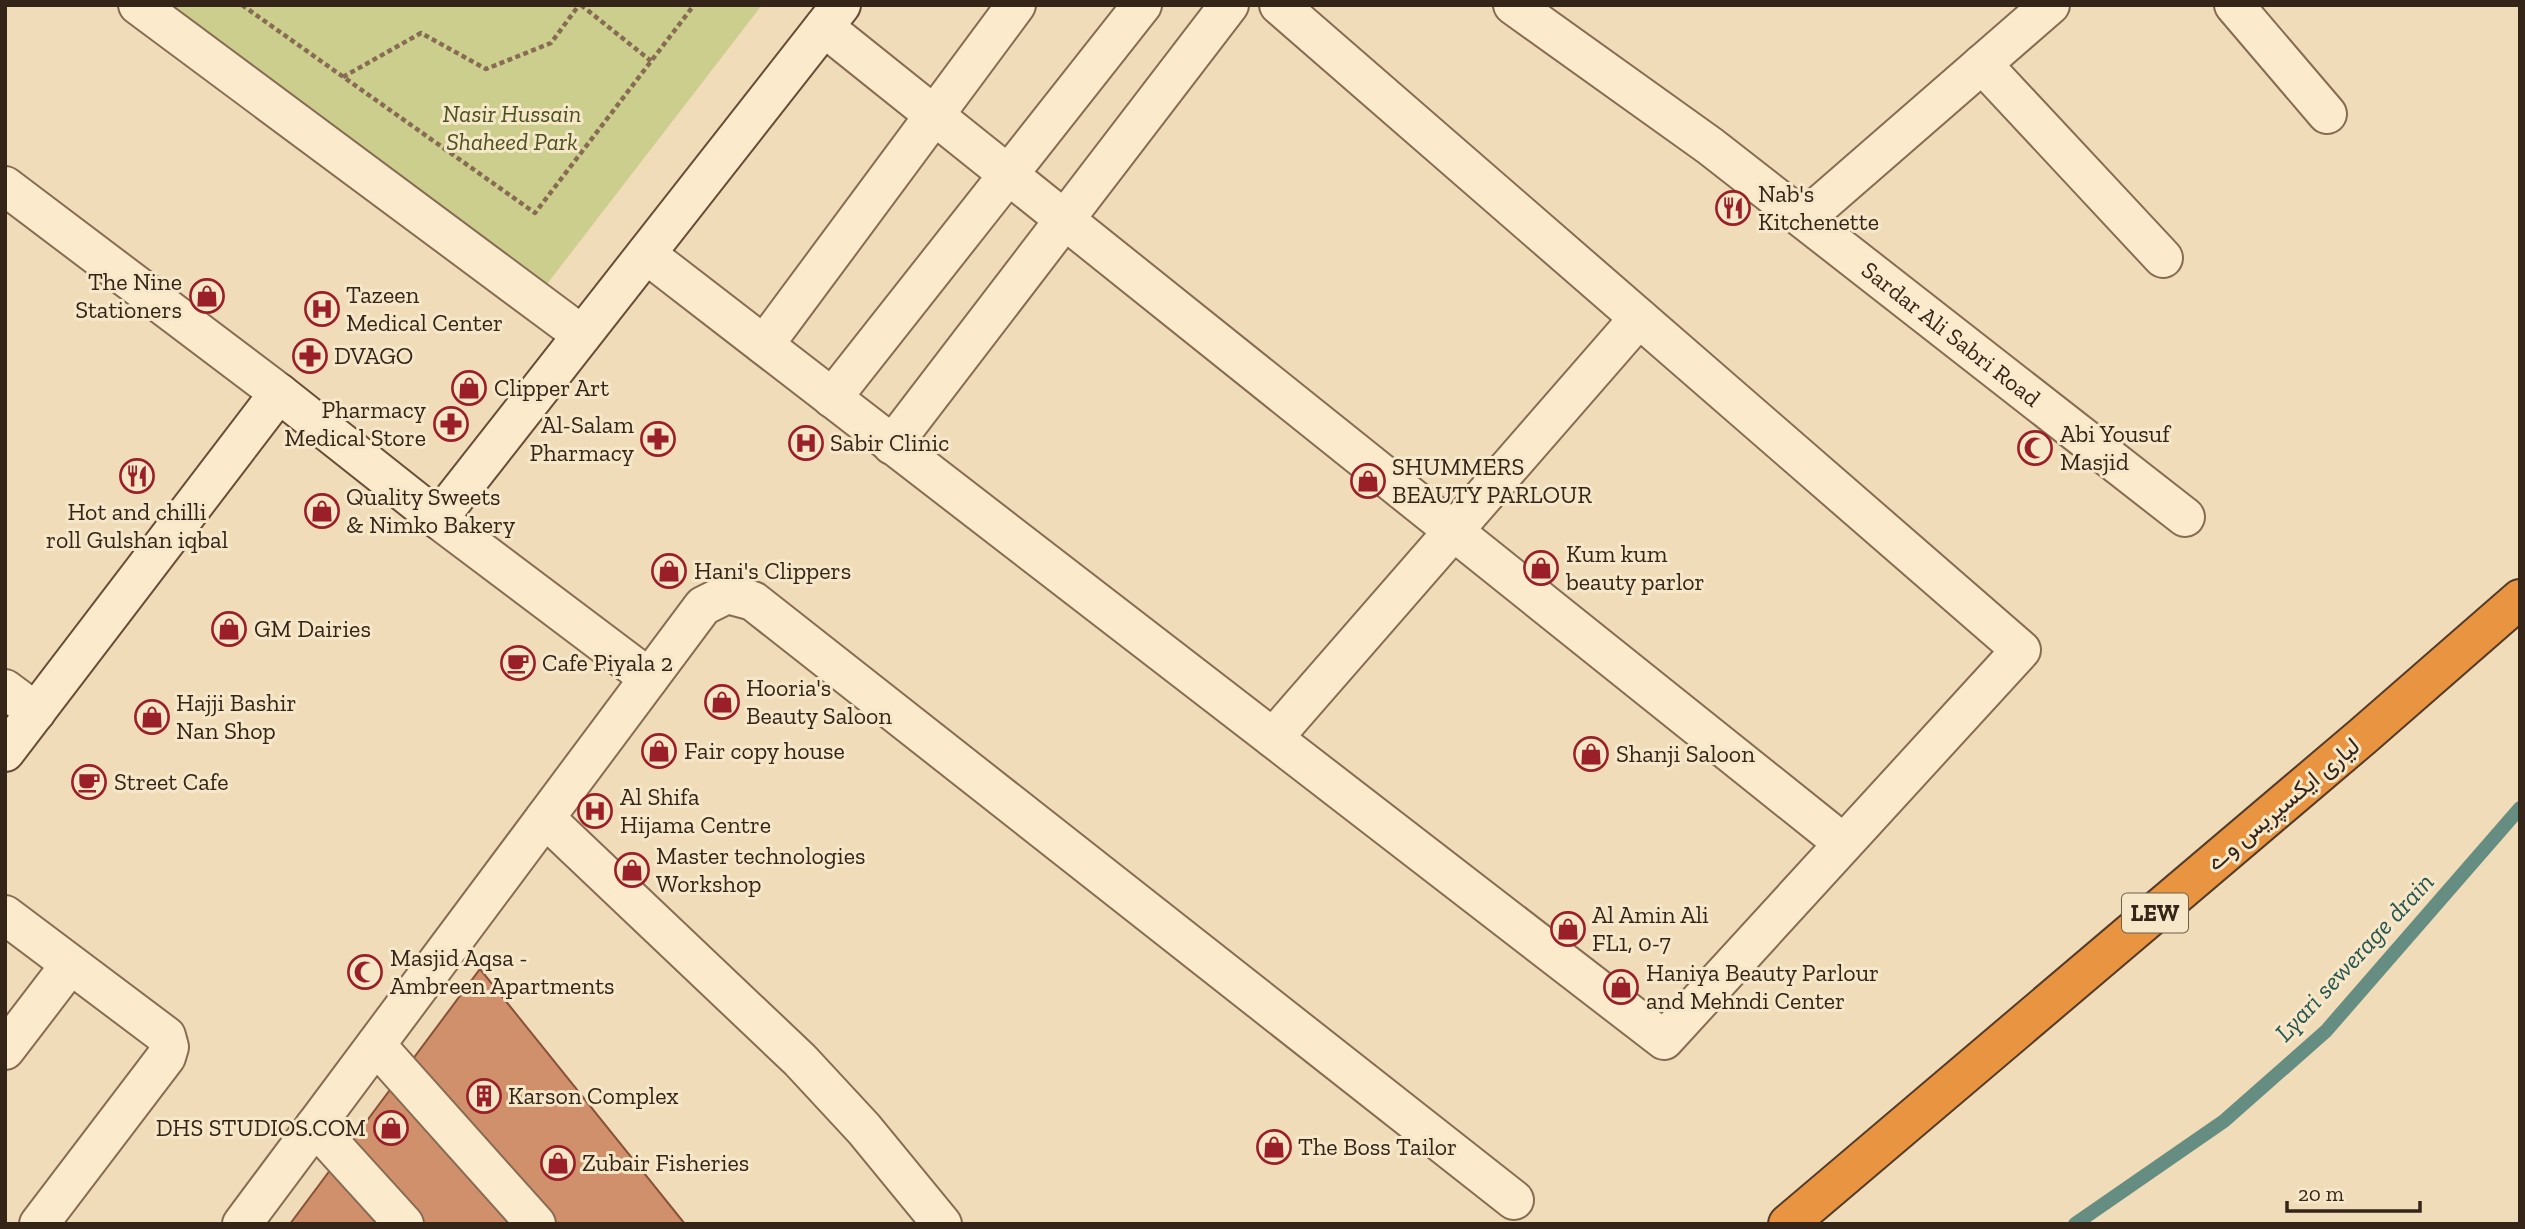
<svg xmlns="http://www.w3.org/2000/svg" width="2525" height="1229" viewBox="0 0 2525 1229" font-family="'Zilla Slab',Vazirmatn,serif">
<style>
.green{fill:#cbce8d}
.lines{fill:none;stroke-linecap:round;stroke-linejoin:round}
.stream{stroke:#668d81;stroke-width:14}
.building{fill:#d1906c;stroke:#885237;stroke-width:2}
.street-casing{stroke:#876b53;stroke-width:42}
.secondary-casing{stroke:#684c37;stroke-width:42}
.highway-casing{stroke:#543a28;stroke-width:42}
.path{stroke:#876b53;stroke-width:4.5;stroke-dasharray:5 3.5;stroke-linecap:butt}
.street{stroke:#fbeacc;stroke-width:38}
.secondary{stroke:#fbeacc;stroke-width:38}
.highway{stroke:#e89441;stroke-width:38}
.labels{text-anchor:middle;stroke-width:6;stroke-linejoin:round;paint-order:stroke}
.shield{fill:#f7e7c9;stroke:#6f5f4e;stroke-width:2}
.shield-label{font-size:23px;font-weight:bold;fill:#352519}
.park-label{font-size:24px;font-style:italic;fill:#49531e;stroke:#f7e7c9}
.poi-label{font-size:24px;fill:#352519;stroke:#f7e7c9;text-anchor:start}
.street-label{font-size:24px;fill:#352519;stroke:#f7e7c9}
.water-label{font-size:26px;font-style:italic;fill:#275650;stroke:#f7e7c9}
</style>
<rect width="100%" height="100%" fill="#f0dcb9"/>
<polygon class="green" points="131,5 762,5 537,297"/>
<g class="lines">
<polyline class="stream" points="2075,1224 2224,1121 2326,1031 2520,808"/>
</g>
<polygon class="building" points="480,969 685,1224 290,1224"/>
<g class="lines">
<g class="street-casing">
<g id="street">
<polyline points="138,5 582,335"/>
<path id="s1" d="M1513,5l197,141 475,371"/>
<polyline points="2234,5 2327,114"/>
<polyline points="824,27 1843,843"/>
<polyline points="1982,64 2163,258"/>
<polyline points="5,186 279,393"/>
<polyline points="1804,219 2050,5"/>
<polyline points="646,254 1664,1040 2021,650 1279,5"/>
<polyline points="764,345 1016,5"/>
<polyline points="832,398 1142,5"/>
<polyline points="892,445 1229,5"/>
<polyline points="438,519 649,678"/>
<polyline points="5,689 36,712"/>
<polyline points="1273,738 1639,318"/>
<polyline points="545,818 800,1060 864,1129 942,1224"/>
<polyline points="5,915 166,1036 169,1047 166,1057 39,1224"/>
<polyline points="376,1045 536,1224"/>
<polyline points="5,1050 70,965"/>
<polyline points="315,1126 404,1224"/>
<polyline points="242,1224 703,606 727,594 753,601 1514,1200"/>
</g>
</g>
<g class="secondary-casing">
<polyline id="secondary" points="5,752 279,393 438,519 841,5"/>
</g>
<g class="highway-casing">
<polyline id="highway" points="1788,1224 2363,736 2520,599"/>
</g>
<g class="path">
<polyline points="242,5 535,213 694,5"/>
<polyline points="581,5 651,61"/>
<polyline points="343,77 421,33 486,69 551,43 579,5"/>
</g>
<use href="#street" class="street"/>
<use href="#secondary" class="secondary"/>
<use href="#highway" class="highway"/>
</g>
<defs>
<g id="restaurant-ring" transform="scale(1.75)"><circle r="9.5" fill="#f7e7c9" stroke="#9a1f28" stroke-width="1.5"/><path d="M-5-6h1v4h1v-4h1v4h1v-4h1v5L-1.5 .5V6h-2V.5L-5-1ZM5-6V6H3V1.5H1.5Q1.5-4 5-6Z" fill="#9a1f28"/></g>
<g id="shop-ring" transform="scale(1.75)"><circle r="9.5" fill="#f7e7c9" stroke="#9a1f28" stroke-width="1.5"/><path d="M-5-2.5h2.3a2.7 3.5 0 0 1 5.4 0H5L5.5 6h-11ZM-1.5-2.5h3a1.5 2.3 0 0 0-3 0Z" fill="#9a1f28"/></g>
<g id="hospital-ring" transform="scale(1.75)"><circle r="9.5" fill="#f7e7c9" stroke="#9a1f28" stroke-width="1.5"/><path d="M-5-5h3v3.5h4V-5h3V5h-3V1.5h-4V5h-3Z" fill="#9a1f28"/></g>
<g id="pharmacy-ring" transform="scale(1.75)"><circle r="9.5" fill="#f7e7c9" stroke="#9a1f28" stroke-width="1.5"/><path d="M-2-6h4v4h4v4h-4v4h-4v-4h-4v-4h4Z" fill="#9a1f28"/></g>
<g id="mosque-ring" transform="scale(1.75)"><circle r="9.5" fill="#f7e7c9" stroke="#9a1f28" stroke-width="1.5"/><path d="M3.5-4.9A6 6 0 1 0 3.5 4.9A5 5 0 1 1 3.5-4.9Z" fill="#9a1f28"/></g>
<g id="cafe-ring" transform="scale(1.75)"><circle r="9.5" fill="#f7e7c9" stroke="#9a1f28" stroke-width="1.5"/><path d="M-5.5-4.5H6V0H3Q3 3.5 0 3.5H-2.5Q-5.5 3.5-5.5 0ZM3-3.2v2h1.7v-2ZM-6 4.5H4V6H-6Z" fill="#9a1f28"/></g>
<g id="building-ring" transform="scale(1.75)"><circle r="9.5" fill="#f7e7c9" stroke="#9a1f28" stroke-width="1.5"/><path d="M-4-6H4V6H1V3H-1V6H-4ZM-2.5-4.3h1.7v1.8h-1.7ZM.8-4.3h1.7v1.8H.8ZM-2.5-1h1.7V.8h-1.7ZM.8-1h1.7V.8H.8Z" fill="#9a1f28"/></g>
</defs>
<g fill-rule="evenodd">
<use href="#restaurant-ring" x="1733" y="208"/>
<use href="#shop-ring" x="207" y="296"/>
<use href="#hospital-ring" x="322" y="309"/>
<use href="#pharmacy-ring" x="310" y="356"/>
<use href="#shop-ring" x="469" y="388"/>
<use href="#pharmacy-ring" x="451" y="424"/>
<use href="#pharmacy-ring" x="658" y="439"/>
<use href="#hospital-ring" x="806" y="443"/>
<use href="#mosque-ring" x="2035" y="448"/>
<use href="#restaurant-ring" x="137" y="476"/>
<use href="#shop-ring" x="1368" y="481"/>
<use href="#shop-ring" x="322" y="511"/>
<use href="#shop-ring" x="1541" y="568"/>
<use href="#shop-ring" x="669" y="571"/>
<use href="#shop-ring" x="229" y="629"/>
<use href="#cafe-ring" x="518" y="663"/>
<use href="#shop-ring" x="722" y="702"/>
<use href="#shop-ring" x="152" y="717"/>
<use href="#shop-ring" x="659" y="751"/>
<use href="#shop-ring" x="1591" y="754"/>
<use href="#cafe-ring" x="89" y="782"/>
<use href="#hospital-ring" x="595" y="811"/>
<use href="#shop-ring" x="632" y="870"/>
<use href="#shop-ring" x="1568" y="929"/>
<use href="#mosque-ring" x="365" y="972"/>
<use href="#shop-ring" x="1621" y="987"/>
<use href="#building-ring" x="484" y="1096"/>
<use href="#shop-ring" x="391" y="1128"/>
<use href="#shop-ring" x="1274" y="1147"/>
<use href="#shop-ring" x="558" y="1163"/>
</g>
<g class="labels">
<rect class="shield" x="2122" y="893.5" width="66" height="39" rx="5"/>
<g class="shield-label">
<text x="2155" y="921">LEW</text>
</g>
<g class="park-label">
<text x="512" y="122">Nasir Hussain<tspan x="512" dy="28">Shaheed Park</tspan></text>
</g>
<g class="poi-label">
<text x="1758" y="202">Nab's<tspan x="1758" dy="28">Kitchenette</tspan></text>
<text x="182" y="290" text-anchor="end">The Nine<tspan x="182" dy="28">Stationers</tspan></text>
<text x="346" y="303">Tazeen<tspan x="346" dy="28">Medical Center</tspan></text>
<text x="334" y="364">DVAGO</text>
<text x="494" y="396">Clipper Art</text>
<text x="426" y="418" text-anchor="end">Pharmacy<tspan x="426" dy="28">Medical Store</tspan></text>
<text x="634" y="433" text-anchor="end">Al-Salam<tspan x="634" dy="28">Pharmacy</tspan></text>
<text x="2060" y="442">Abi Yousuf<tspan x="2060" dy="28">Masjid</tspan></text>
<text x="830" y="451">Sabir Clinic</text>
<text x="1392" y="475">SHUMMERS<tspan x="1392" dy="28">BEAUTY PARLOUR</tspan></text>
<text x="346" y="505">Quality Sweets<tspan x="346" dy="28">&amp; Nimko Bakery</tspan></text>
<text x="137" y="520" text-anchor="middle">Hot and chilli<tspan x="137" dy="28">roll Gulshan iqbal</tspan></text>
<text x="1566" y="562">Kum kum<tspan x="1566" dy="28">beauty parlor</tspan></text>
<text x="694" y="579">Hani's Clippers</text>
<text x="254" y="637">GM Dairies</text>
<text x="542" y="671">Cafe Piyala 2</text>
<text x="746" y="696">Hooria's<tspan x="746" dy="28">Beauty Saloon</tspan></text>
<text x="176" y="711">Hajji Bashir<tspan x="176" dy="28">Nan Shop</tspan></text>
<text x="684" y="759">Fair copy house</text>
<text x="1616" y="762">Shanji Saloon</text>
<text x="114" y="790">Street Cafe</text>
<text x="620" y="805">Al Shifa<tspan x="620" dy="28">Hijama Centre</tspan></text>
<text x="656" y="864">Master technologies<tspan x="656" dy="28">Workshop</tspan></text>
<text x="1592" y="923">Al Amin Ali<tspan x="1592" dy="28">FL1, 0-7</tspan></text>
<text x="390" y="966">Masjid Aqsa -<tspan x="390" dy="28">Ambreen Apartments</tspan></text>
<text x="1646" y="981">Haniya Beauty Parlour<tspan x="1646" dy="28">and Mehndi Center</tspan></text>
<text x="508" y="1104">Karson Complex</text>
<text x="366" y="1136" text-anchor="end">DHS STUDIOS.COM</text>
<text x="1298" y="1155">The Boss Tailor</text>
<text x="582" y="1171">Zubair Fisheries</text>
</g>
<g class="street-label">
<text dy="8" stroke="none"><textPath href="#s1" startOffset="548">Sardar Ali Sabri Road</textPath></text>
<text transform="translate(2283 804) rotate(-40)" y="8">لیاری ایکسپریس وے</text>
</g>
<g class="water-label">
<text transform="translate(2354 957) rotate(-47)" y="9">Lyari sewerage drain</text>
</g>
</g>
<rect width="2525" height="1229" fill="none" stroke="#352519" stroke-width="14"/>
<path d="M2287 1201v10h133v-10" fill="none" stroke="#352519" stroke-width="3.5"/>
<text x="2298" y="1201" font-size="21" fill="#352519" stroke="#f7e7c9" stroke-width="5" paint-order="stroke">20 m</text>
</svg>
